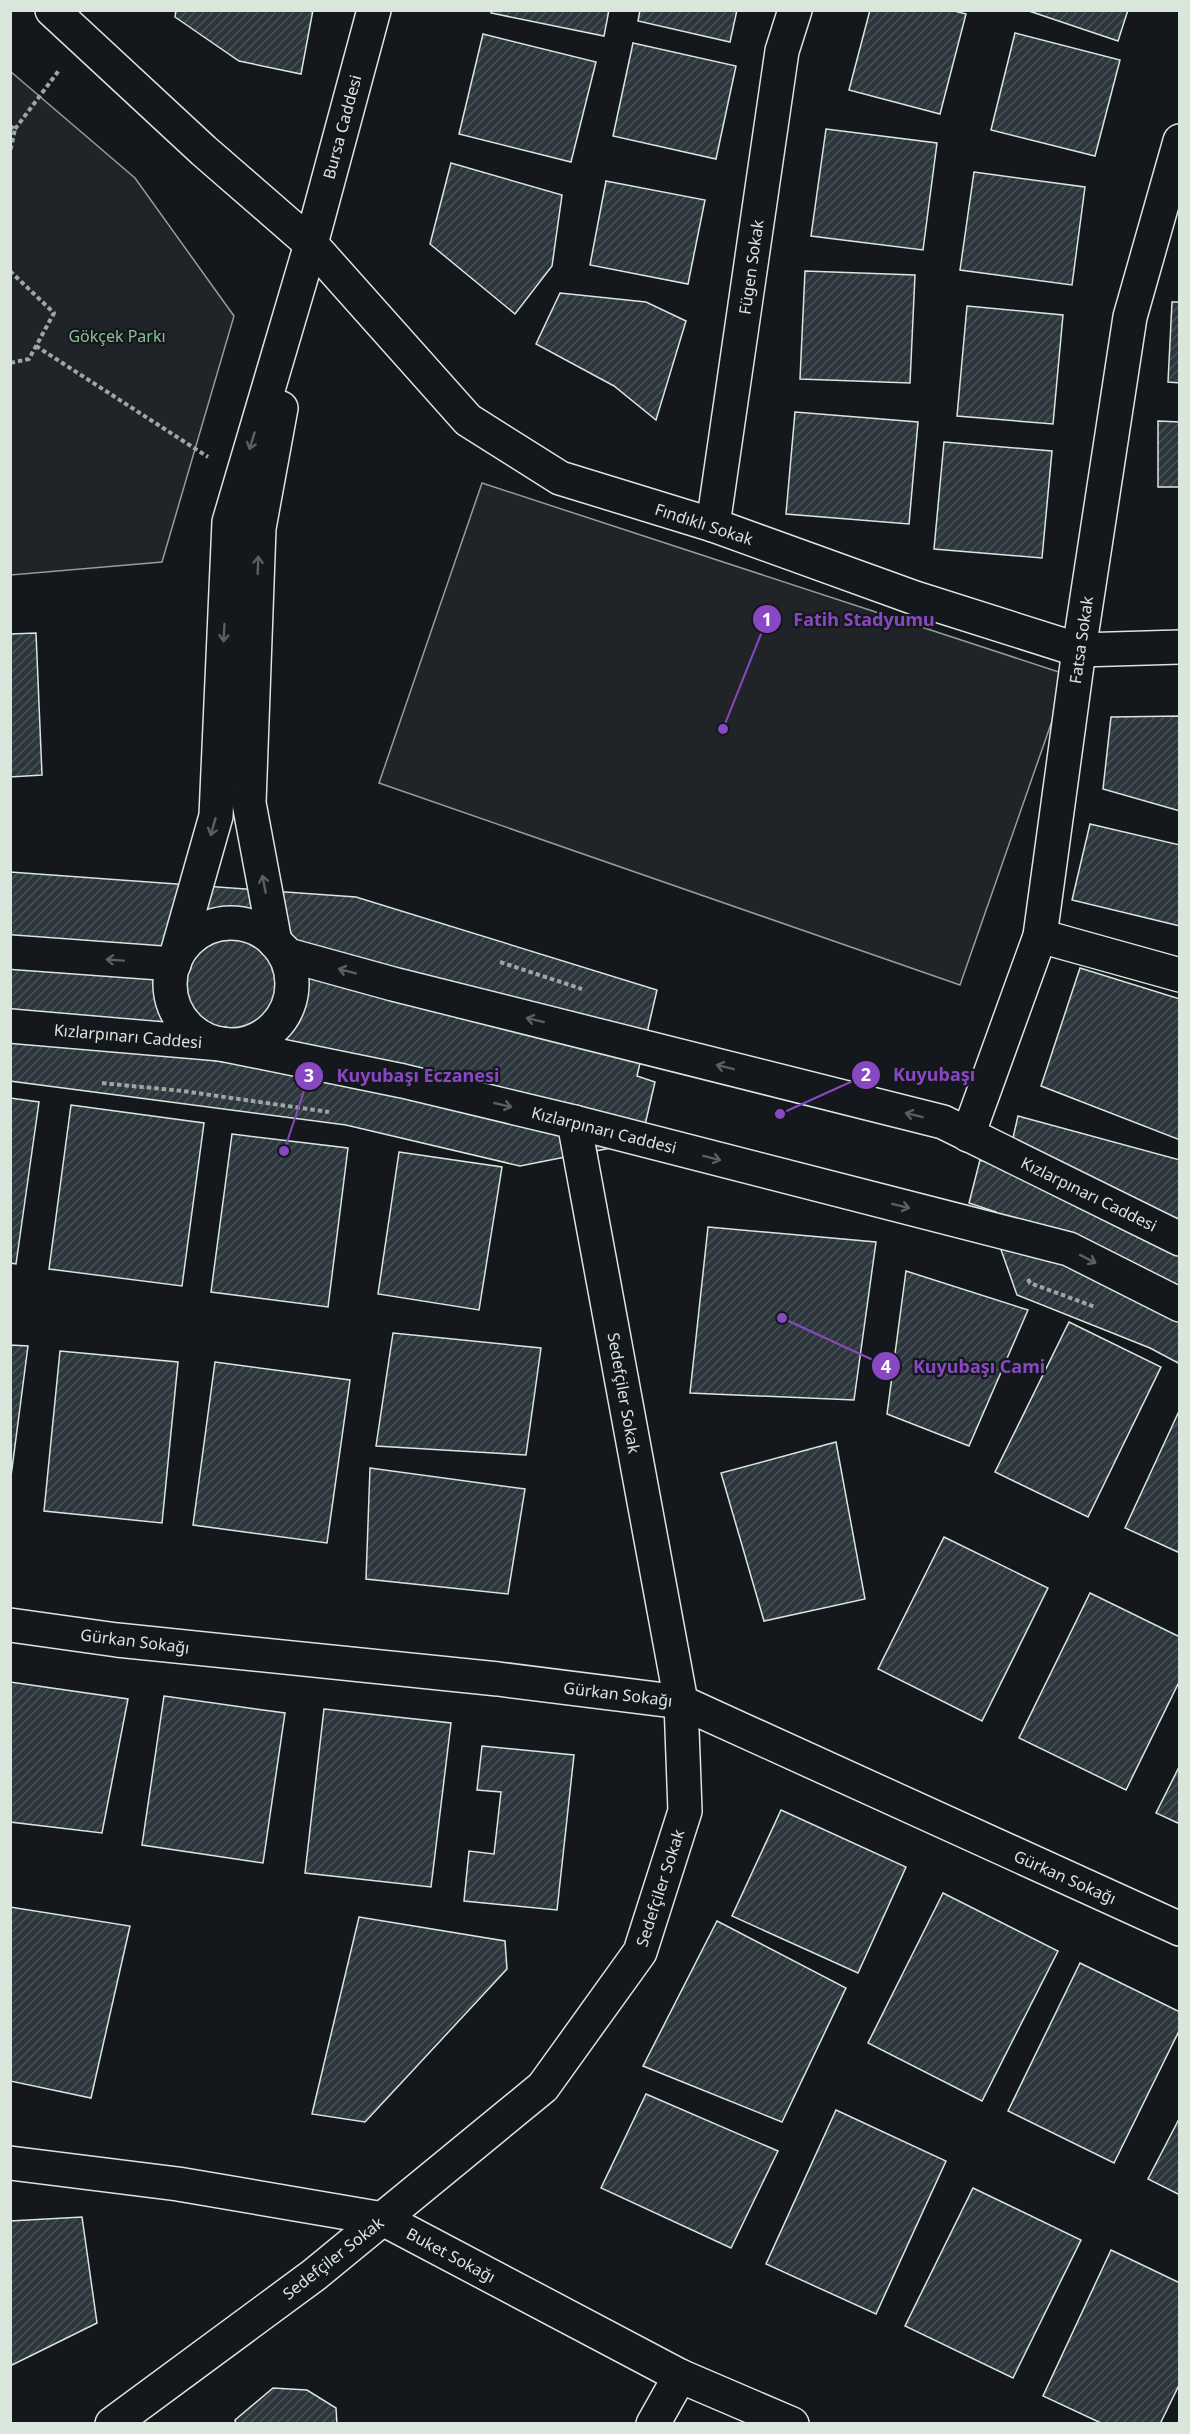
<svg xmlns="http://www.w3.org/2000/svg" width="1190" height="2434" viewBox="0 0 1190 2434" font-family="'Noto Sans',sans-serif">
<style>
.green{fill:#202428;stroke:#939e99;stroke-width:1.5}
.building{fill:url(#building-hatch);stroke:#d8e6dc;stroke-width:1.5}
.lines{fill:none;stroke-linecap:round;stroke-linejoin:round}
.minor-casing{stroke:#d8e6dc;stroke-width:36}
.major-casing{stroke:#d8e6dc;stroke-width:36}
.path{stroke:#9da8a2;stroke-width:4;stroke-dasharray:4.5 3;stroke-linecap:butt}
.minor{stroke:#14181c;stroke-width:33}
.major{stroke:#14181c;stroke-width:33}
.oneway{stroke:#59605f}
.labels{text-anchor:middle;stroke-width:4.5;stroke-linejoin:round;paint-order:stroke}
.street-label{font-size:16px;fill:#d8e6dc;stroke:#14181c}
.park-label{font-size:16px;fill:#8ac095;stroke:#14181c}
.leader{fill:none;stroke:#8948c3;stroke-width:2}
.callout-dot{fill:#8948c3;stroke:#14181c;stroke-width:2}
.mark-label{font-size:18px;text-anchor:middle;font-weight:bold;fill:#fff}
.callout-label{font-size:18px;text-anchor:middle;font-weight:bold;fill:#8948c3;stroke:#14181c;stroke-width:4.5;stroke-linejoin:round;paint-order:stroke}
</style>
<defs>
<pattern id="building-hatch" width="6" height="6" patternUnits="userSpaceOnUse" patternTransform="scale(1.5)"><rect width="6" height="6" fill="#2c363c"/><path d="M-1 1l2-2M0 6l6-6M5 7l2-2" fill="none" stroke="#4a5358"/></pattern>
</defs>
<rect width="100%" height="100%" fill="#14181c"/>
<g class="green">
<polygon points="10,71 135,178 234,316 162,562 11,575"/>
<polygon points="482,483 1068,675 960,985 379,783"/>
</g>
<g class="building">
<polygon points="176,10 313,10 301,74 239,61 175,17"/>
<polygon points="491,10 609,10 604,36 491,13"/>
<polygon points="640,10 737,10 730,42 638,21"/>
<polygon points="870,10 951,10 966,14 940,114 849,90"/>
<polygon points="1026,10 1128,10 1118,41"/>
<polygon points="1015,33 1120,60 1095,156 991,130"/>
<polygon points="483,34 596,62 571,162 459,134"/>
<polygon points="633,43 736,66 716,159 613,136"/>
<polygon points="826,129 937,143 923,250 811,236"/>
<polygon points="451,163 562,195 552,266 515,314 430,244"/>
<polygon points="974,172 1085,187 1072,285 960,270"/>
<polygon points="606,181 705,200 688,284 590,265"/>
<polygon points="805,271 915,275 910,383 800,379"/>
<polygon points="560,293 646,302 686,321 656,420 614,386 536,344"/>
<polygon points="1172,302 1180,302 1180,383 1168,382"/>
<polygon points="967,306 1063,315 1053,424 957,416"/>
<polygon points="795,412 918,422 909,524 786,514"/>
<polygon points="1158,421 1180,422 1180,487 1158,487"/>
<polygon points="944,442 1052,451 1042,558 934,549"/>
<polygon points="36,633 42,775 10,777 10,634"/>
<polygon points="1180,716 1180,811 1103,789 1111,717"/>
<polygon points="1090,824 1180,845 1180,926 1072,900"/>
<polygon points="10,872 356,897 657,990 637,1076 655,1082 645,1125 621,1146 520,1166 346,1125 10,1081"/>
<polygon points="1080,968 1180,999 1180,1140 1041,1086"/>
<polygon points="10,1098 39,1102 16,1264 10,1263"/>
<polygon points="71,1105 204,1123 182,1286 49,1269"/>
<polygon points="1018,1116 1180,1160 1180,1364 1150,1348 1017,1295 993,1227 996,1212 969,1203 980,1160 1006,1168"/>
<polygon points="232,1134 348,1148 328,1307 211,1292"/>
<polygon points="399,1152 502,1167 479,1310 378,1294"/>
<polygon points="708,1227 876,1242 854,1400 690,1393"/>
<polygon points="906,1271 1028,1310 969,1446 887,1414"/>
<polygon points="1069,1322 1161,1367 1088,1517 995,1472"/>
<polygon points="393,1333 541,1348 526,1455 376,1446"/>
<polygon points="10,1345 28,1346 10,1484"/>
<polygon points="60,1351 178,1362 162,1523 44,1511"/>
<polygon points="215,1362 350,1380 327,1543 193,1525"/>
<polygon points="1180,1409 1180,1553 1125,1528"/>
<polygon points="836,1442 865,1599 764,1621 721,1473"/>
<polygon points="370,1468 525,1489 508,1594 366,1579"/>
<polygon points="944,1537 1048,1588 982,1721 878,1669"/>
<polygon points="1090,1593 1180,1637 1180,1680 1126,1790 1019,1738"/>
<polygon points="10,1682 128,1699 102,1833 10,1822"/>
<polygon points="164,1696 285,1713 263,1863 142,1845"/>
<polygon points="324,1709 451,1723 431,1887 305,1873"/>
<polygon points="482,1746 574,1755 557,1910 464,1901 469,1851 494,1854 501,1792 477,1790"/>
<polygon points="1180,1765 1180,1824 1156,1813"/>
<polygon points="781,1810 906,1867 858,1973 732,1916"/>
<polygon points="943,1893 1058,1951 982,2101 868,2043"/>
<polygon points="10,1907 130,1926 91,2098 10,2081"/>
<polygon points="359,1917 505,1941 507,1969 365,2122 312,2114"/>
<polygon points="717,1921 846,1988 782,2122 643,2066"/>
<polygon points="1080,1963 1180,2012 1180,2029 1114,2163 1008,2111"/>
<polygon points="646,2094 778,2151 731,2248 601,2188"/>
<polygon points="836,2110 946,2161 876,2314 766,2264"/>
<polygon points="1180,2117 1180,2195 1148,2179"/>
<polygon points="973,2188 1081,2240 1013,2378 905,2326"/>
<polygon points="82,2217 97,2323 10,2366 10,2221"/>
<polygon points="1111,2250 1180,2283 1180,2383 1160,2424 1103,2424 1043,2396"/>
<polygon points="273,2388 307,2390 336,2408 337,2424 236,2424 235,2420"/>
</g>
<g class="lines">
<g class="minor-casing">
<g id="minor">
<polyline points="52,10 204,151 311,244 468,420 560,478 713,525 915,598 1079,650 1180,647"/>
<polyline points="713,525 782,51 795,10"/>
<polyline points="1040,936 1180,975"/>
<polyline points="275,942 249,803 259,528 281,408"/>
<polyline points="174,964 216,816 229,522 311,244 374,10"/>
<polyline points="968,1135 1040,936 1079,650 1130,317 1180,141"/>
<polyline points="10,1625 117,1640 498,1679 681,1702 1180,1929"/>
<polyline points="10,2163 178,2184 383,2219 680,2376 792,2424"/>
<polyline points="112,2424 314,2275 543,2087 640,1952 685,1811 681,1702 574,1122"/>
<polyline points="653,2424 680,2376"/>
</g>
</g>
<g class="major-casing">
<g id="major">
<circle cx="231" cy="984" r="61"/>
<polyline points="275,942 288,955 393,984 943,1122 1180,1239"/>
<polyline points="10,952 174,964"/>
<polyline points="10,1026 221,1044 403,1081 574,1122 1069,1249 1180,1305"/>
</g>
</g>
<g class="path">
<polyline points="10,126 15,129 10,152"/>
<polyline points="15,129 60,69"/>
<polyline points="10,271 54,313 29,359 10,363"/>
<polyline points="36,346 208,457"/>
<polyline points="500,962 582,989"/>
<polyline points="102,1083 183,1091 329,1112"/>
<polyline points="1028,1279 1030,1283 1095,1307"/>
</g>
<use href="#minor" class="minor"/>
<use href="#major" class="major"/>
</g>
<defs><path id="oneway-shaft" d="M-6 0H5M1.5-3L5.5 0L1.5 3" fill="none" stroke-width="1.6" stroke-linecap="round" stroke-linejoin="round" transform="scale(1.5)"/></defs>
<g class="oneway">
<use href="#oneway-shaft" transform="translate(252 441) rotate(107)"/>
<use href="#oneway-shaft" transform="translate(258 565) rotate(-88)"/>
<use href="#oneway-shaft" transform="translate(224 633) rotate(93)"/>
<use href="#oneway-shaft" transform="translate(213 827) rotate(106)"/>
<use href="#oneway-shaft" transform="translate(264 884) rotate(-101)"/>
<use href="#oneway-shaft" transform="translate(115 960) rotate(-176)"/>
<use href="#oneway-shaft" transform="translate(347 971) rotate(-165)"/>
<use href="#oneway-shaft" transform="translate(535 1020) rotate(-166)"/>
<use href="#oneway-shaft" transform="translate(725 1067) rotate(-166)"/>
<use href="#oneway-shaft" transform="translate(503 1105) rotate(13)"/>
<use href="#oneway-shaft" transform="translate(914 1115) rotate(-166)"/>
<use href="#oneway-shaft" transform="translate(712 1158) rotate(14)"/>
<use href="#oneway-shaft" transform="translate(901 1206) rotate(14)"/>
<use href="#oneway-shaft" transform="translate(1088 1259) rotate(27)"/>
</g>
<g class="labels">
<g class="street-label">
<text transform="translate(342 127) rotate(-75)" y="6">Bursa Caddesi</text>
<text transform="translate(751 267) rotate(-82)" y="6">Fügen Sokak</text>
<text transform="translate(704 524) rotate(18)" y="6">Fındıklı Sokak</text>
<text transform="translate(1081 640) rotate(-82)" y="6">Fatsa Sokak</text>
<text transform="translate(128 1036) rotate(5)" y="6">Kızlarpınarı Caddesi</text>
<text transform="translate(604 1130) rotate(14)" y="6">Kızlarpınarı Caddesi</text>
<text transform="translate(1089 1194) rotate(26)" y="6">Kızlarpınarı Caddesi</text>
<text transform="translate(624 1393) rotate(80)" y="6">Sedefçiler Sokak</text>
<text transform="translate(135 1641) rotate(7)" y="6">Gürkan Sokağı</text>
<text transform="translate(618 1694) rotate(7)" y="6">Gürkan Sokağı</text>
<text transform="translate(1065 1877) rotate(24)" y="6">Gürkan Sokağı</text>
<text transform="translate(660 1888) rotate(-72)" y="6">Sedefçiler Sokak</text>
<text transform="translate(451 2255) rotate(28)" y="6">Buket Sokağı</text>
<text transform="translate(333 2258) rotate(-38)" y="6">Sedefçiler Sokak</text>
</g>
<g class="park-label">
<text x="117" y="342">Gökçek Parkı</text>
</g>
</g>
<path class="leader" d="M723 729L767 619M780 1114L866 1075M284 1151L309 1076M782 1318L886 1366"/>
<g class="callout-dot">
<circle cx="723" cy="729" r="6"/>
<circle cx="780" cy="1114" r="6"/>
<circle cx="284" cy="1151" r="6"/>
<circle cx="782" cy="1318" r="6"/>
<circle cx="767" cy="619" r="15"/>
<circle cx="866" cy="1075" r="15"/>
<circle cx="309" cy="1076" r="15"/>
<circle cx="886" cy="1366" r="15"/>
</g>
<g class="mark-label">
<text x="767" y="626">1</text>
<text x="866" y="1081">2</text>
<text x="309" y="1082">3</text>
<text x="886" y="1373">4</text>
</g>
<g class="callout-label">
<text x="864" y="626">Fatih Stadyumu</text>
<text x="934" y="1081">Kuyubaşı</text>
<text x="418" y="1082">Kuyubaşı Eczanesi</text>
<text x="979" y="1373">Kuyubaşı Cami</text>
</g>
<rect width="1190" height="2434" fill="none" stroke="#d8e6dc" stroke-width="24"/>
</svg>
